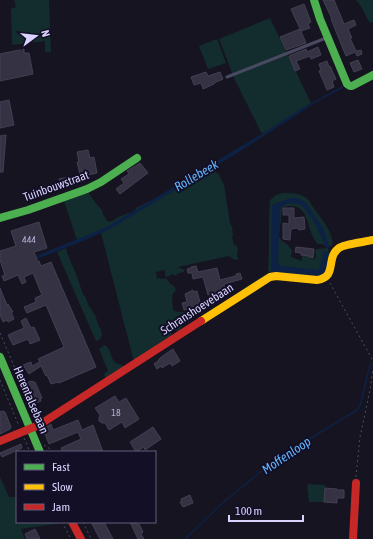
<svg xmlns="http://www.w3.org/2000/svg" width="373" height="539" viewBox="0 0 373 539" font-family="'Asap Condensed',sans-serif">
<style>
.green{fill:#132c2d}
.water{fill:#0d2144}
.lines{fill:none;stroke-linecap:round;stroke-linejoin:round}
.stream{stroke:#0d2144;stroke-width:1.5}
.building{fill:#343243;stroke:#433f54}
.path{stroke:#44505f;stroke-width:1;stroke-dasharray:2 3;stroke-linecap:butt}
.lane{stroke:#4a4962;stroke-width:3}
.fast{stroke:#4caf50;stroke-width:8}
.slow{stroke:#ffc107;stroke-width:8}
.jam{stroke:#c62828;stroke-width:8}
.labels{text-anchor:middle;stroke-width:4;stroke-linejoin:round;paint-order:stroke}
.number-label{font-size:10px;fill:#b0acd0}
.street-label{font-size:12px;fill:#d9d4ff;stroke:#130f26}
.water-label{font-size:13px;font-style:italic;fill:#62b6ff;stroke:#130f26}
</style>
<rect width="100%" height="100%" fill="#161421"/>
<g class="green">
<polygon points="14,0 49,0 51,52 45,52 45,41 12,45 11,9 16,7"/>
<path d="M356,0h17v22l-3,1c-4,-5 -5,-10 -8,-15 -2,-3 -4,-5 -6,-8z"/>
<polygon points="270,18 311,103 262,134 234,78 219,39"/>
<polygon points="217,39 226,63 208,69 199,46"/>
<path d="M211,166l6,2 -2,2 1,3h2l6,12 6,38 2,4 1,8 -1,2 2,8h2l2,4 -1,8 2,2 -3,1 -3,-1 -4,-3 -51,11 6,3v2c-3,1 -6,0 -8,4l-4,-2 -4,3 -3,-1v-6l-9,2 1,7 2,-1 3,1 4,-1 4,6 3,1 3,5 -4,5 1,15 4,2h8c5,7 -3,12 -5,19l-8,-1 -2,-2 2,7 -38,27 -33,-129 4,-2v-3l-28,12 -14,-42 26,-5 5,8 8,9 1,4 4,7 3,1 4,-2 4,-3 8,-3 8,-2 2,-4 28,-14 9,-7 18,-11 14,-9z"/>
<path d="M283,193c8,0 15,0 22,4 4,2 5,6 8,10 6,9 22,26 19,39l-5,1 -5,-3h-4c-14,-14 -6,-44 -35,-37l-2,6v7l-2,16 3,5 5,3 5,6 -1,7c5,1 6,3 11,4v-4l3,-4h2l3,6h5l1,-3 -1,-5 2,-2 11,-1 2,11 -1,11 -58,5 -27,13 22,-14 4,-1 -2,-3 1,-22v-27l1,-21 6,-5z"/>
<polygon points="66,248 68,255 76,274 83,294 86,298 88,304 96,317 98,325 101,330 102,336 99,340 96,341 57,252"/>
<path d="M105,345c7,5 5,14 11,18 2,1 4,1 6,2l2,3 -18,12 -2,-6 4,-3 -9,-22z"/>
<polygon points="0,477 9,497 17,497 17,522 60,522 61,523 21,529 25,539 0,539"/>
<polygon points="307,484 325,485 324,502 309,502"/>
</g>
<g class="water">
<polygon points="342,86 343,88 315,103 234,155 108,230 83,241 37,259 36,256 107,227 262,134 301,109"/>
<path d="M292,198h6l8,5 17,25 7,20 -5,-1c-2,-9 -16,-37 -23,-41 -7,-5 -16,-3 -21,1l-1,5 -2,50 3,4 37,4 2,-3 4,-17 4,3 1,6 -3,14 -4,4 -51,-4 1,-66 1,-3z"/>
</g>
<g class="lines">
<polyline class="stream" points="185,539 226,500 275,460 357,410 360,406 370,365 372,364"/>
</g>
<g class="building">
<polygon points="323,0 334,0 344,24 354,20 356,25 348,29 352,38 350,38 356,51 361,50 362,54 357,56 355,52 346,56 331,19 332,19"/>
<polygon points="304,4 311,22 308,24 310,28 301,31 291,9"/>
<polygon points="300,29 306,43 286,50 280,37"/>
<polygon points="318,47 321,55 311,59 310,56 296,61 300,69 295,71 289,56 306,49 307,52"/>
<polygon points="24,49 24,53 29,53 33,74 0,81 0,54"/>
<polygon points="358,60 362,69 354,72 350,63"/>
<polygon points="327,61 329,67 330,66 336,79 332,81 334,87 327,90 319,71 321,70 319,64"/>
<polygon points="206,72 208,76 220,72 223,79 214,83 214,84 203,89 201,83 194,85 191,77"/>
<polygon points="9,100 14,125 0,128 0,102"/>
<polygon points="6,135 3,172 0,172 0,144 1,143 0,136"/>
<polygon points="88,150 90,158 94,157 97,173 88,175 89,177 78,180 79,183 66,185 66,187 61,188 59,179 80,175 77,162 79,162 77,152"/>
<polygon points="140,163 148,173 120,194 116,189 124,183 121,179 129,174 127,171"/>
<polygon points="283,208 294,208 294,218 304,217 305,229 299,230 297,228 291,229 290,240 283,239 283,223 289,224 289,215 283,215"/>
<polygon points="39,222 47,248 34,252 38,262 39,261 41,266 51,262 96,367 59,383 58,382 51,384 47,375 46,376 41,366 29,374 23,365 31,362 32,366 40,362 38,359 64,347 46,305 27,313 24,307 36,302 35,298 42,295 33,273 24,277 26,282 22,284 18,275 4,281 2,276 5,275 0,260 0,251 16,246 11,231"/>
<polygon points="296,247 314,249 313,258 309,257 309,256 301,255 301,253 295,252"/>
<polygon points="196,266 198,272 217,268 220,280 236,276 236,274 240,273 242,279 224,284 225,290 208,295 203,277 193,279 192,273 188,273 187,269 191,268 191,267"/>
<polygon points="0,288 7,305 8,304 13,312 11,312 14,319 8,322 7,320 3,322 0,315"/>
<polygon points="193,290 193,292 197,291 201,306 184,310 182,303 187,302 185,294"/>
<polygon points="26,318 31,328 34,327 40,340 30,344 28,339 13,345 8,335 24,328 21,321"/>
<polygon points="173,349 180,361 172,366 170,363 162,368 161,366 157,369 154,364 159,360 159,359 164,355"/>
<polygon points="32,381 33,382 35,382 42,398 40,398 41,401 34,404 30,396 29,396 28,394 25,386 29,385 28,382"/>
<polygon points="115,396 119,402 126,398 139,419 125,428 122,422 109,430 105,423 102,423 99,421 99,418 100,415 95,408"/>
<polygon points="2,411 5,412 11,427 10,429 0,434 0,412"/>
<polygon points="78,420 82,430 93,425 103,452 63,452 61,448 81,439 78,432 49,444 43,429 51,424 53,430"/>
<polygon points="153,427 161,439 145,450 144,447 136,452 130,442"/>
<polygon points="21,444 22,448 2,457 0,453"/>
<polygon points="325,488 337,489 337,490 344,490 344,498 337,498 337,503 324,502"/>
<polygon points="190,495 193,503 183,507 180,502 182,501 181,499"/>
<polygon points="95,522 104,522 113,539 100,539 92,524"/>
<polygon points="130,522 135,522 137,525 139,524 143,532 141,534 144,539 138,539"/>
<polygon points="35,529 40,539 27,539 25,534"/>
</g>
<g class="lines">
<g class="path">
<polyline points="330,283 373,361"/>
<polyline points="0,333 28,399 28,406"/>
<polyline points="0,380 19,426"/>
<polyline points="24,438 30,452"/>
<polyline points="44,445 49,448 50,452"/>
<polyline points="356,477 360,437 370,390 373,369"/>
<polyline points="62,522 71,539"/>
<polyline points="83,522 91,539"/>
</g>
<polyline class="lane" points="227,77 326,38"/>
<g class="fast">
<polyline points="314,0 320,19 347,84 350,86 352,86 373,75"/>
<polyline points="0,218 28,210 87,189 101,182 137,158"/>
<polyline points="0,357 40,452"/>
</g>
<path class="slow" d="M201,321l69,-44 6,-1 41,4c21,-3 8,-22 22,-32 5,-4 26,-6 34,-8"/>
<g class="jam">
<polyline points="0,441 39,425 201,321"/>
<polyline points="72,522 81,539"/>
<polyline points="353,539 356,483"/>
</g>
</g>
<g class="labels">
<g class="number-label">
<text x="29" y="243">444</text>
<text x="116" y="416">18</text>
</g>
<g class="street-label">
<text transform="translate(56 186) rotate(-20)" y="4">Tuinbouwstraat</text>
<text transform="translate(197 309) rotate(-33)" y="4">Schranshoevebaan</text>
<text transform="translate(31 400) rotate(67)" y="4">Herentalsebaan</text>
</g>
<g class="water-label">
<text transform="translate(196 175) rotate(-31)" y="5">Rollebeek</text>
<text transform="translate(286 455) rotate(-34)" y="5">Moffenloop</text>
</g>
</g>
<rect x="16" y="451" width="140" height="72" fill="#130f26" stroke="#625e7d"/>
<rect x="24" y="464" width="20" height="6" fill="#4caf50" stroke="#625e7d"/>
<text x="52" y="471" font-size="12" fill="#d9d4ff">Fast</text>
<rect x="24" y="484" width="20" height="6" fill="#ffc107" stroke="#625e7d"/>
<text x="52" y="491" font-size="12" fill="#d9d4ff">Slow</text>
<rect x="24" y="504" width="20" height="6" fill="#c62828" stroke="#625e7d"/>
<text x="52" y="511" font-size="12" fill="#d9d4ff">Jam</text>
<g transform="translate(36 36) rotate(75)" stroke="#130f26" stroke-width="3" paint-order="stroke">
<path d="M0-3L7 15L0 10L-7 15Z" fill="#d9d4ff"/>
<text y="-6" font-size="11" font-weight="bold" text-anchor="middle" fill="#d9d4ff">N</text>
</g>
<path d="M229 515v6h74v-6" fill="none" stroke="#d9d4ff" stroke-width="2"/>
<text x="235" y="515" font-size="12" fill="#d9d4ff" stroke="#130f26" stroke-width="3" paint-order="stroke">100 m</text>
</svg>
